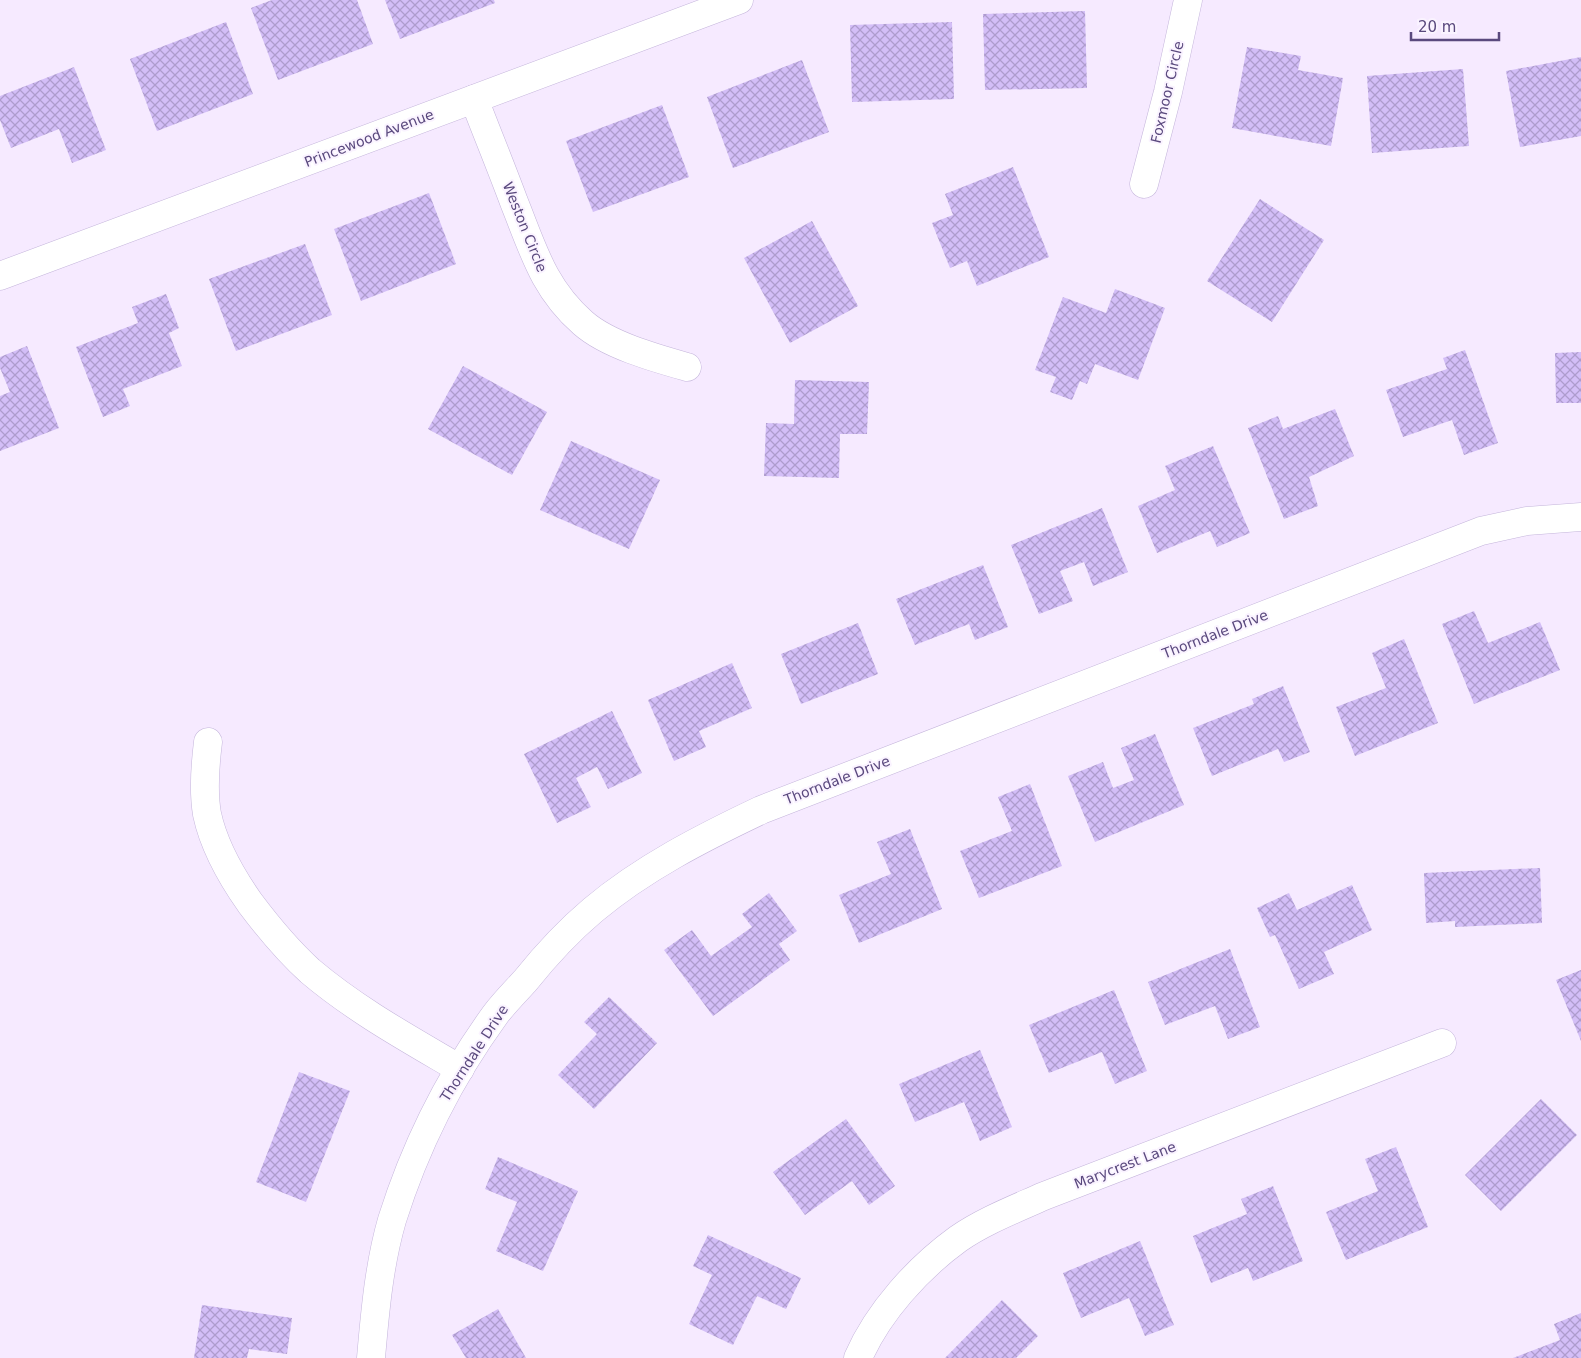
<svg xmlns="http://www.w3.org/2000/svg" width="1581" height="1358" viewBox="0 0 1581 1358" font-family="'DejaVu Sans',sans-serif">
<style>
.building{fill:url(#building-cross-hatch)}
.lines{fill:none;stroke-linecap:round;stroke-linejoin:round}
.minor-casing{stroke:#c4b5db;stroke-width:29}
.minor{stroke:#fff;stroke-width:28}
.labels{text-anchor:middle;stroke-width:4;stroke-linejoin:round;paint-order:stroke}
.street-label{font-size:14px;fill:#5a497e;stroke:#faf3ff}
</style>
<defs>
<pattern id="building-cross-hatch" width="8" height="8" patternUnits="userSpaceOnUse" patternTransform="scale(1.25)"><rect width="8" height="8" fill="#d3bef7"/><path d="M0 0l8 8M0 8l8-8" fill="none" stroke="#ae9ccd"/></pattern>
</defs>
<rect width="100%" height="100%" fill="#f6eaff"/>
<g class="building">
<polygon points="272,0 357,0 373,44 278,80 251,8"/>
<polygon points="385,0 494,0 495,3 400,39"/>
<polygon points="1085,11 1087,88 985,90 983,14"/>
<polygon points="226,22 253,94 157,131 130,59"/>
<polygon points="952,22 954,99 852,102 850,25"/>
<polygon points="1247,47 1301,56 1298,70 1343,78 1331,146 1232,128"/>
<polygon points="1581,57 1581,136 1520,147 1506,71"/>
<polygon points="802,60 829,132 733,168 707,97"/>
<polygon points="74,67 106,150 72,163 59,129 11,148 0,120 0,96"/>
<polygon points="1463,69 1469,146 1372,153 1367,76"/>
<polygon points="662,105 689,177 593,212 566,141"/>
<polygon points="1013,167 1049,257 977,286 967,261 950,268 932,223 953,215 945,194"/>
<polygon points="429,193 456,264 361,301 334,229"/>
<polygon points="1260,199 1324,240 1272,322 1207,281"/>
<polygon points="812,221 858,306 790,343 744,258"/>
<polygon points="305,244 332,315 236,351 209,279"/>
<polygon points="1115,289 1165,308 1138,380 1095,364 1087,384 1080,381 1072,400 1050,392 1056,377 1035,370 1063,297 1106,313"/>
<polygon points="166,294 179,328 169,333 182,366 123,389 130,406 103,417 76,347 138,323 132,307"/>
<polygon points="27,346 59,428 0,451 0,396 10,392 0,368 0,357"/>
<polygon points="1465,350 1498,443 1464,455 1452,420 1403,437 1386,390 1447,369 1443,358"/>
<polygon points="1581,352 1581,403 1556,403 1555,353"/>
<polygon points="463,366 547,412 512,475 428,429"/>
<polygon points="795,380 869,382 867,434 840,434 839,478 764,476 766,423 794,424"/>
<polygon points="1335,409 1354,456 1309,477 1318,506 1284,519 1248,428 1278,416 1283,429"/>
<polygon points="571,441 660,480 629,549 540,510"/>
<polygon points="1213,446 1250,533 1217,547 1210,531 1157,553 1138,506 1175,490 1165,466"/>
<polygon points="1102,508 1128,572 1093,586 1084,562 1060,571 1073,601 1039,614 1011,545"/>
<polygon points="983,565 1008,627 975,640 969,624 915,645 896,599"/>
<polygon points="1474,611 1488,643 1540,622 1560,670 1474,704 1442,624"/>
<polygon points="858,623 878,674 801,704 781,654"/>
<polygon points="1404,639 1438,723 1355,756 1336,707 1386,688 1372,653"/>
<polygon points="732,663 752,708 699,731 706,747 674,761 648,700"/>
<polygon points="1283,686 1310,752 1284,762 1278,749 1212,776 1193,728 1254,704 1252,699"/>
<polygon points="612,711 642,773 608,789 597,767 576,778 591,807 557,823 524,754"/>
<polygon points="1155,734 1184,805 1095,842 1068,776 1103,762 1113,788 1134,780 1121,748"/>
<polygon points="1030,784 1062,866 979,898 960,851 1012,831 998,797"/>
<polygon points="910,829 942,909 859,943 839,895 891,874 877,842"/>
<polygon points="1540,868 1542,923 1455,927 1455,921 1426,923 1424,873"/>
<polygon points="1352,885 1372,930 1324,952 1334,974 1299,989 1275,935 1270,937 1257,908 1289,893 1297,910"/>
<polygon points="769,893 797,931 779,944 790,960 713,1016 664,950 692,930 711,956 752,927 742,914"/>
<polygon points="1230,949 1260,1027 1228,1039 1215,1006 1165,1025 1148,982"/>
<polygon points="1581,970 1581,1041 1556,980"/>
<polygon points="1114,990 1147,1071 1115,1084 1102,1052 1049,1073 1029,1025"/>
<polygon points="609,997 657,1043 594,1109 558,1075 597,1034 584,1022"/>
<polygon points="980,1050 1012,1127 980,1141 964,1102 915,1122 899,1084"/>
<polygon points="299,1072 350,1091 306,1202 256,1182"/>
<polygon points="1541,1099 1577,1135 1501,1211 1465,1175"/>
<polygon points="846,1119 895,1186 869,1205 852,1181 805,1215 773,1172"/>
<polygon points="1396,1147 1428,1227 1346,1260 1326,1212 1378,1191 1365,1159"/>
<polygon points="498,1157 578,1191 543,1271 496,1251 517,1202 485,1189"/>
<polygon points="1273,1186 1303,1261 1253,1281 1248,1268 1211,1283 1193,1236 1247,1214 1241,1199"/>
<polygon points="708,1235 801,1278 786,1309 757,1296 733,1345 689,1324 712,1275 693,1266"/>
<polygon points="1140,1241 1174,1325 1145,1336 1129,1298 1081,1318 1063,1273"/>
<polygon points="1002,1300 1038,1336 1016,1358 945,1358"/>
<polygon points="202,1305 292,1318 287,1354 249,1349 247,1358 194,1358"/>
<polygon points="498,1309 526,1358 466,1358 452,1335"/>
<polygon points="1581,1313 1581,1358 1513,1358 1560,1340 1554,1324"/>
</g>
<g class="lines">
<g class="minor-casing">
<g id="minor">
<path d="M474,99c13,34 27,68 40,103 19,47 29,86 69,121 25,22 72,35 104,44"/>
<polyline points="1144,184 1168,92 1188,0"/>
<polyline points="0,276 739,0"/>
<path d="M208,742c-3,24 -5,49 -1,72 7,33 24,62 43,89 18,24 38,48 60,68 46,39 99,68 150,98"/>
<path d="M371,1358c4,-46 8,-93 21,-138 23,-73 58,-143 103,-205 9,-12 20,-23 30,-34 20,-25 43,-50 68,-71 50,-42 109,-72 168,-100l720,-279 46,-10 54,-4"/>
<path d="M858,1358c20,-46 60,-90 100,-119 26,-18 57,-30 86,-43l398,-153"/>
</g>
</g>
<use href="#minor" class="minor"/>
</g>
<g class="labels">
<g class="street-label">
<text transform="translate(1167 92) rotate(-77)" y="5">Foxmoor Circle</text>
<text transform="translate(369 138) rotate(-21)" y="5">Princewood Avenue</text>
<text transform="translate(525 227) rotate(68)" y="5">Weston Circle</text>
<text transform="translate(1215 634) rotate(-21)" y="5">Thorndale Drive</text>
<text transform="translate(837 780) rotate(-21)" y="5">Thorndale Drive</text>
<text transform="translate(474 1053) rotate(-57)" y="5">Thorndale Drive</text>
<text transform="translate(1125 1165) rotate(-21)" y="5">Marycrest Lane</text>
</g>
</g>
<path d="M1411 32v8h88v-8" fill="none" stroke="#5a497e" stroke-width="2.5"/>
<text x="1418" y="32" font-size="15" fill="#5a497e" stroke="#faf3ff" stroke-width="4" paint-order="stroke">20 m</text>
</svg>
